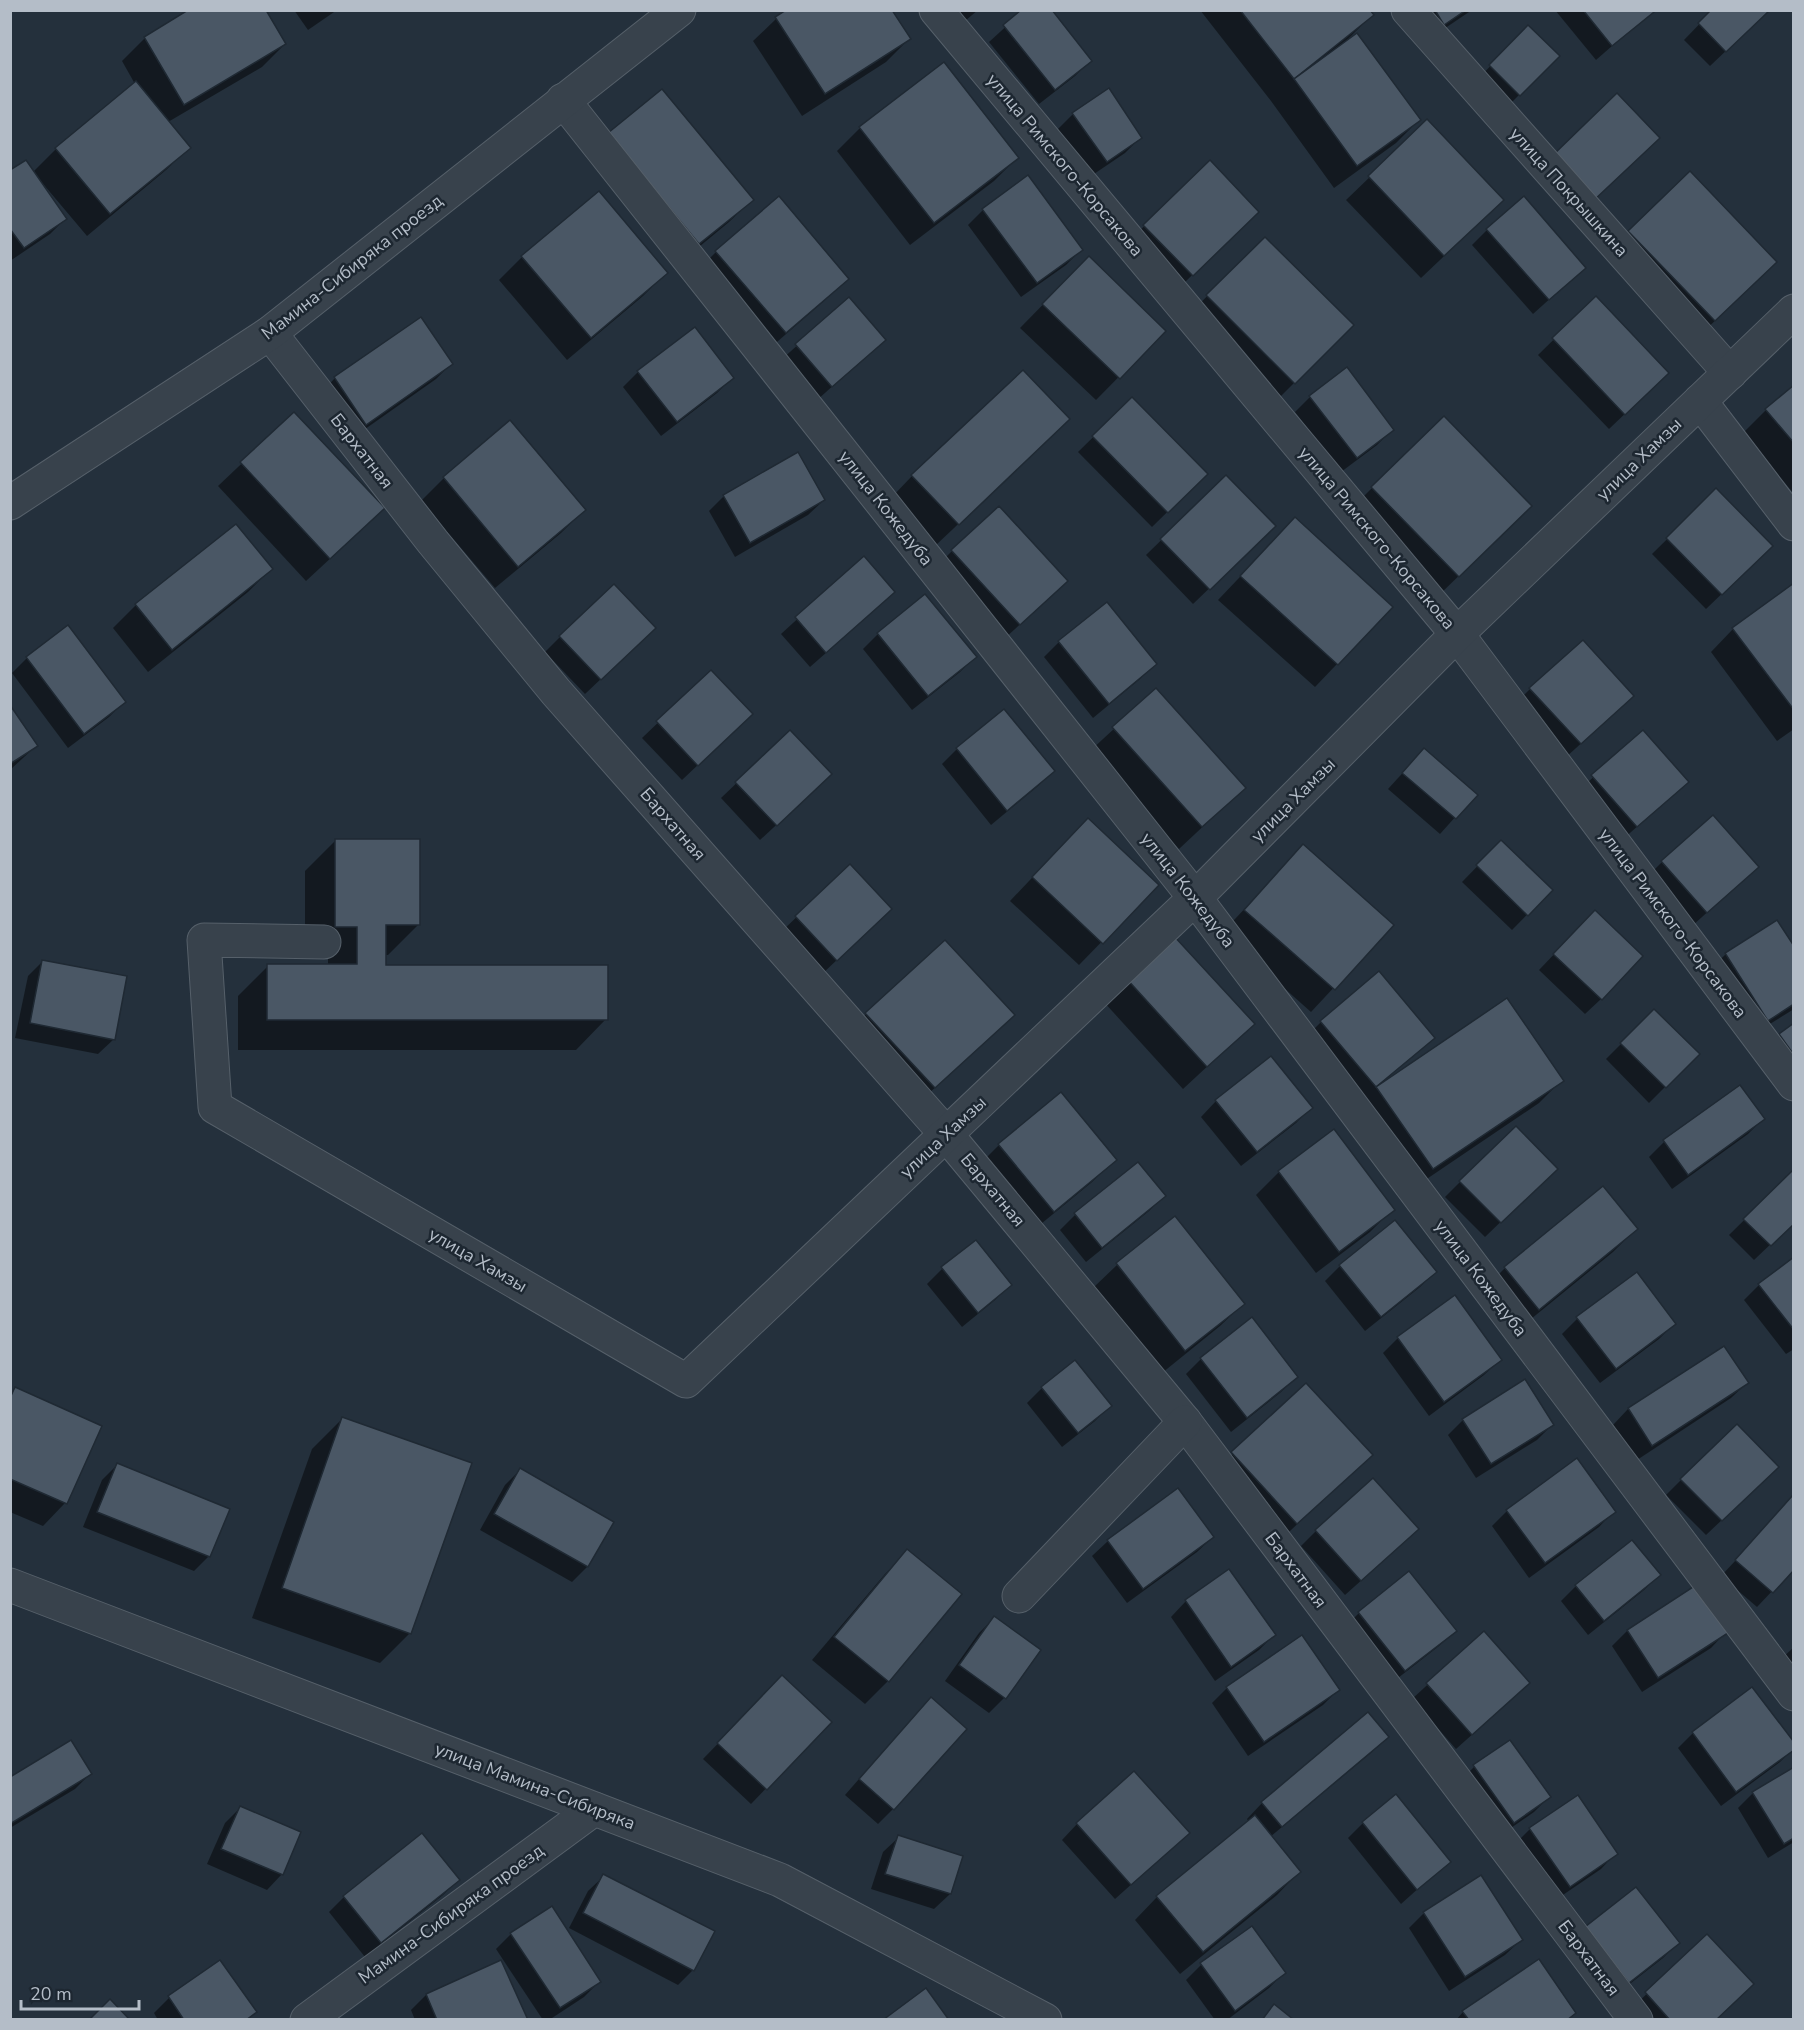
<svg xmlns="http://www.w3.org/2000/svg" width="1804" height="2030" viewBox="0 0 1804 2030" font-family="'Nunito Sans',sans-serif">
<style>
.shadow{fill:#0007}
.building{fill:#4a5765;stroke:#1f2933;stroke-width:1.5}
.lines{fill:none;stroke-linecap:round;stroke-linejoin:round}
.minor-casing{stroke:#56606a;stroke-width:35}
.minor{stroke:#38424c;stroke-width:33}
.labels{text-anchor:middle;stroke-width:5;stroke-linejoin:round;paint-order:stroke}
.street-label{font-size:18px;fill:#b4bdc8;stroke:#1d2731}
</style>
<rect width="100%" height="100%" fill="#24303c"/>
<g class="shadow">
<polygon points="191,10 285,44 262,67 168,122 189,148 166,170 87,236 44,185 43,186 65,219 50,234 10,261 10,172 33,172 56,149 135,84 122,61 145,38"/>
<polygon points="294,10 337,10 308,30"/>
<polygon points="936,10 978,10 953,31"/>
<polygon points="1024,10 1090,61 1075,76 1039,104 989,42"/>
<polygon points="1200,10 1368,10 1372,15 1349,38 1419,120 1396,143 1334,188 1271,101"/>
<polygon points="1410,10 1472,10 1429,39"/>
<polygon points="1555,10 1651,10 1652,11 1596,60"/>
<polygon points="1713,10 1769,10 1710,66 1684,40"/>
<polygon points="776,19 909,39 886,62 802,116 753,41"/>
<polygon points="1528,27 1558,56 1504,110 1475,82"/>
<polygon points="944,64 1017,158 994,181 910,245 837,151 860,128"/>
<polygon points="1073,114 1140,138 1125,153 1091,176 1058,129"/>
<polygon points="1427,122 1479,223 1421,278 1346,200"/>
<polygon points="609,134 752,200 729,222 676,266 586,157"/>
<polygon points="1210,162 1257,211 1177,290 1129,241"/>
<polygon points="1689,173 1753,284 1692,343 1606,255"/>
<polygon points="983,210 1081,250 1066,265 1021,297 968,225"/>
<polygon points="1487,230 1584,268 1533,314 1472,245"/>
<polygon points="1265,239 1352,325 1271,406 1184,319"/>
<polygon points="716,252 847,279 824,301 762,355 693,275"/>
<polygon points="522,257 666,273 643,296 567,360 499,280"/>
<polygon points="1066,281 1164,331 1096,400 1020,328"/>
<polygon points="1596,298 1652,388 1609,429 1538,355"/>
<polygon points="849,299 884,340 816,401 781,360"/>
<polygon points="420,320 451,364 436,379 351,439 320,394 335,378"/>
<polygon points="638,372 732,378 717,393 661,436 623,387"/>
<polygon points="1794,387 1794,494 1743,433 1766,410"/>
<polygon points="1310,397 1392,430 1377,445 1341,472 1295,412"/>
<polygon points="1132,399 1206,474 1152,527 1078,452"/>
<polygon points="294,414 360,531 306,581 218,486"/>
<polygon points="1045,442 935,546 890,499 912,476"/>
<polygon points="1226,477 1274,526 1193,604 1146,555"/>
<polygon points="444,478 584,510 561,533 495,588 421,501"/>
<polygon points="1372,488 1507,529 1435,599 1349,511"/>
<polygon points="1716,491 1756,561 1706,609 1652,554"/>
<polygon points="724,496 824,500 808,515 735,557 709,511"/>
<polygon points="1295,519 1337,664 1315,687 1218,600"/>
<polygon points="236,526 271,569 248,592 148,672 113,628 136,605"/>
<polygon points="952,551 1051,596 1004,639 937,566"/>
<polygon points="864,558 878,607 810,667 781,634"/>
<polygon points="1794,585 1794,729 1777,741 1711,652 1733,629"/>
<polygon points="878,634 975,657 960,672 912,710 863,649"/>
<polygon points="560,637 639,643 585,694 545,652"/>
<polygon points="1059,642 1155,664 1140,679 1093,718 1044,657"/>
<polygon points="27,658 124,702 109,717 68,748 12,673"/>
<polygon points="711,672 736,729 682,780 642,738"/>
<polygon points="1530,689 1617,711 1565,758 1515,704"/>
<polygon points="1156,690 1244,788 1179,849 1090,751"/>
<polygon points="10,708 36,746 10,770"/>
<polygon points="790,732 815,789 760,840 721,798"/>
<polygon points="1643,732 1687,782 1621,841 1577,792"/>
<polygon points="957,749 1053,771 1038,786 991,825 942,764"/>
<polygon points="1409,766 1475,795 1440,834 1388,789"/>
<polygon points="335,841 418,925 388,955 384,955 384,966 606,1019 576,1050 238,1050 238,996 268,966 328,966 328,956 305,956 305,871"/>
<polygon points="1501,842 1551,890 1512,930 1462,882"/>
<polygon points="1065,843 1157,885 1079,965 1010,901"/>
<polygon points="1303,846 1392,925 1311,1012 1222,933"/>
<polygon points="1662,862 1757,867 1691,927 1647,877"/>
<polygon points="850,866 875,924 821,975 781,932"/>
<polygon points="1776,922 1794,949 1794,1009 1752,1035 1710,969 1726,954"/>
<polygon points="1580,927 1601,999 1585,1014 1539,970"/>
<polygon points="43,961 114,1039 98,1054 15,1038 28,976"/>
<polygon points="1126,978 1253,1024 1183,1089 1103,1001"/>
<polygon points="1654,1011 1698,1054 1649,1103 1606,1059"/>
<polygon points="866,1014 1013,1015 911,1110 844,1037"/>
<polygon points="1321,1022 1433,1038 1385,1080 1386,1082 1562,1080 1539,1103 1409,1191 1306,1037"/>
<polygon points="1794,1025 1794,1090 1765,1050 1780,1035"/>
<polygon points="1271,1058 1311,1107 1296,1123 1241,1166 1201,1117 1216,1101"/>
<polygon points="1739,1087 1763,1119 1748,1134 1672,1189 1649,1157 1664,1142"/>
<polygon points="999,1145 1115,1159 1092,1182 1030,1233 976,1168"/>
<polygon points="1279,1172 1393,1209 1370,1232 1316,1273 1256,1195"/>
<polygon points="1792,1173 1794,1222 1754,1260 1729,1235"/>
<polygon points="1460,1182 1540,1184 1485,1237 1445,1197"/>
<polygon points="1602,1188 1636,1229 1613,1252 1515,1332 1482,1291 1504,1269"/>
<polygon points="1164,1196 1149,1211 1086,1262 1060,1230 1075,1215"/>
<polygon points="1175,1218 1243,1304 1220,1326 1162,1373 1094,1287 1117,1265"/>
<polygon points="976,1242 1010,1285 995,1300 962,1327 927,1284 942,1269"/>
<polygon points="1794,1259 1794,1349 1786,1354 1744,1300 1759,1285"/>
<polygon points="1340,1266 1435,1272 1420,1287 1365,1331 1325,1281"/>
<polygon points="1577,1319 1674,1324 1659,1339 1600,1383 1562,1334"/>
<polygon points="1398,1338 1500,1360 1484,1375 1429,1416 1383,1353"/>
<polygon points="1723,1348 1747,1383 1731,1398 1637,1460 1613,1425 1628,1409"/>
<polygon points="1201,1359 1296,1377 1281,1392 1231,1432 1186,1374"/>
<polygon points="1306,1385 1371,1455 1274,1546 1209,1476"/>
<polygon points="1042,1388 1110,1405 1095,1421 1062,1447 1027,1403"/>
<polygon points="16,1389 100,1427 65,1503 43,1526 10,1512 10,1394"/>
<polygon points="342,1419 410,1633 380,1663 252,1618 312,1449"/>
<polygon points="1463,1420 1552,1425 1537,1440 1476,1478 1448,1435"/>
<polygon points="1576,1460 1614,1511 1599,1527 1529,1578 1492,1526 1507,1511"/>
<polygon points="117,1465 209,1556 194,1571 83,1527 102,1480"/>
<polygon points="520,1470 612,1523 587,1567 572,1582 480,1530 505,1485"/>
<polygon points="1681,1480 1762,1482 1706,1535 1666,1495"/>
<polygon points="1178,1490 1213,1537 1197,1552 1127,1603 1092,1556 1108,1541"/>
<polygon points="1794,1498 1794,1568 1757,1607 1721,1576"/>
<polygon points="1316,1531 1402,1544 1345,1595 1301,1546"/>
<polygon points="908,1551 888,1681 865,1704 812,1660 885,1574"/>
<polygon points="1229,1571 1274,1635 1259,1650 1215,1681 1171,1617 1186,1601"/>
<polygon points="1659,1575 1644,1590 1588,1635 1561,1601 1576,1586"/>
<polygon points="1696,1587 1726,1632 1711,1648 1642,1692 1612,1646 1627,1631"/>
<polygon points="1359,1613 1455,1631 1439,1646 1389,1685 1344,1628"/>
<polygon points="994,1618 1039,1650 1004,1698 989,1713 945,1681 979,1633"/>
<polygon points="1484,1633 1513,1698 1456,1749 1412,1699"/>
<polygon points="1794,1647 1794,1675 1781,1659"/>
<polygon points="1227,1688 1338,1690 1323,1705 1248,1756 1212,1703"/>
<polygon points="767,1693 830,1722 751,1804 703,1759"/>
<polygon points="916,1714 893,1809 878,1824 845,1795"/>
<polygon points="1368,1714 1387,1736 1372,1752 1270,1837 1299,1872 1277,1895 1180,1974 1135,1920 1157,1897 1249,1822 1247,1819 1262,1803"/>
<polygon points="1693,1733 1794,1748 1780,1762 1721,1806 1678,1748"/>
<polygon points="1474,1767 1549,1797 1534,1812 1498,1837 1459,1782"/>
<polygon points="1794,1769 1794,1842 1768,1858 1738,1808 1753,1793"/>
<polygon points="90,1774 75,1789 10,1828 10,1779"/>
<polygon points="240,1808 282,1874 267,1890 207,1864 225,1823"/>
<polygon points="1363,1823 1449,1861 1401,1904 1348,1838"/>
<polygon points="1077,1824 1172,1848 1115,1899 1062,1840"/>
<polygon points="1530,1829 1616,1853 1601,1869 1554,1901 1515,1844"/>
<polygon points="899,1837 961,1857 950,1894 934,1909 871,1889 883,1852"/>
<polygon points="604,1876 693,1970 678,1985 569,1928 588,1891"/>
<polygon points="458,1880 443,1895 365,1957 329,1912 344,1897"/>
<polygon points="1424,1913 1521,1940 1505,1955 1449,1991 1409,1928"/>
<polygon points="511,1934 599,1982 584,1997 549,2020 543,2020 496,1949"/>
<polygon points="1707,1936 1715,2020 1641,2020 1631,2009"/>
<polygon points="1678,1943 1663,1958 1613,1997 1570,1944"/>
<polygon points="219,1962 255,2012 247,2020 158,2020 154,2013 169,1998"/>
<polygon points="500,1962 527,2020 415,2020 411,2010 426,1995"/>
<polygon points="1201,1965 1284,1973 1269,1988 1227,2020 1215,2020 1186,1980"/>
<polygon points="1463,2012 1574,2013 1568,2020 1456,2020"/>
</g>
<g class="building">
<polygon points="188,10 266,10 286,44 184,105 144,37"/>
<polygon points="786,10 892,10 911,39 825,94 775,17"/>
<polygon points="1021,10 1052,10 1092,61 1055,90 1003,25"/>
<polygon points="1240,10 1370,10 1374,15 1294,79"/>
<polygon points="1435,10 1466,10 1444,25"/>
<polygon points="1583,10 1653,10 1654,12 1612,46"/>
<polygon points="1711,10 1770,10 1726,52 1698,23"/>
<polygon points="1528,25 1560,56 1520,96 1489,65"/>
<polygon points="1357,33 1421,120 1357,166 1294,79"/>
<polygon points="944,62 1019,158 934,223 859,127"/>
<polygon points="136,81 191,148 110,214 55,148"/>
<polygon points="1109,88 1142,138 1107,162 1072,113"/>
<polygon points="662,89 754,200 699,244 608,133"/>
<polygon points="1617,93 1660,138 1592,202 1550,158"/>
<polygon points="1427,119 1504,200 1444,256 1368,176"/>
<polygon points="26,160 67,219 24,248 10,229 10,170"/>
<polygon points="1210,160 1259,212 1193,276 1143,225"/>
<polygon points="1690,171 1777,262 1715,321 1628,231"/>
<polygon points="1028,175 1083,250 1037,283 982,209"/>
<polygon points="599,191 668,273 591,338 521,256"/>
<polygon points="779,196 849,279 786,333 715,251"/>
<polygon points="1524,196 1586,268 1549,300 1486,229"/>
<polygon points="1265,237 1354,325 1295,384 1206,295"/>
<polygon points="1089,256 1166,331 1120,379 1042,304"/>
<polygon points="1596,296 1669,373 1625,415 1552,338"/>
<polygon points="849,297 886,340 832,387 795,344"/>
<polygon points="421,317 453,364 366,425 334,377"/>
<polygon points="695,327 734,378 677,422 637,371"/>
<polygon points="1347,367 1394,430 1357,458 1309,396"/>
<polygon points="1023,370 1070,419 959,525 911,475"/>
<polygon points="1794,385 1794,443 1765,409"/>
<polygon points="1132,397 1208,474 1168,513 1092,436"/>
<polygon points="294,412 385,508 330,559 240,462"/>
<polygon points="1444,416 1532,506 1459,577 1371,487"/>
<polygon points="510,420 586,510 518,567 443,477"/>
<polygon points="798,452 825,500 750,543 723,495"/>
<polygon points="1226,475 1276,526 1210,590 1160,539"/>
<polygon points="1716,488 1773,546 1722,595 1666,538"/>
<polygon points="999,506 1068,581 1020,625 951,550"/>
<polygon points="1295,517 1393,607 1338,665 1240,576"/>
<polygon points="236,524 273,569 172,650 135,604"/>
<polygon points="864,556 895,592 826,653 795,617"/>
<polygon points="1794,583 1794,710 1732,628"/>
<polygon points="614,584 656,628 601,680 559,636"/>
<polygon points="925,594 977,657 928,696 877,633"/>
<polygon points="1107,602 1157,664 1109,704 1058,641"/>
<polygon points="68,625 126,702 84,734 26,657"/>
<polygon points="1583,640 1634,696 1581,744 1529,688"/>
<polygon points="711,670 753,714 698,766 656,721"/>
<polygon points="1156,688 1246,788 1202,827 1112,727"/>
<polygon points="10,705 38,746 10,764"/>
<polygon points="1004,709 1055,771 1007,811 956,748"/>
<polygon points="790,730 832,774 777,826 735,782"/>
<polygon points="1643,730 1689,782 1637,827 1591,775"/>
<polygon points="1424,748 1478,795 1456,819 1402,773"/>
<polygon points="1713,815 1759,867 1707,913 1661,861"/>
<polygon points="1088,818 1159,885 1103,944 1032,877"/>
<polygon points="335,839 420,839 420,925 386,925 386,965 608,965 608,1020 267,1020 267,964 357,964 357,927 335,927"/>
<polygon points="1501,840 1553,890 1528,916 1476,865"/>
<polygon points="1303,844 1394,925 1335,990 1244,910"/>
<polygon points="850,864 892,909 837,961 795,916"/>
<polygon points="1595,910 1643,956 1602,1000 1553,954"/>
<polygon points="1777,920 1794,946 1794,1004 1768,1021 1725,953"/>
<polygon points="1173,935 1255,1024 1207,1067 1125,977"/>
<polygon points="945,940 1015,1015 935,1088 865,1013"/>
<polygon points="42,960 127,976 115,1040 30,1023"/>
<polygon points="1379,971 1435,1038 1376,1087 1320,1021"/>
<polygon points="1507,998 1564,1081 1433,1169 1376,1087"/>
<polygon points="1654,1009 1700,1054 1666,1088 1620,1043"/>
<polygon points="1794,1023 1794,1055 1779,1034"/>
<polygon points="1271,1056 1313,1108 1257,1152 1215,1100"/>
<polygon points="1740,1085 1765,1119 1688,1175 1663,1140"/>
<polygon points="1061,1092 1117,1160 1054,1212 998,1144"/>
<polygon points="1516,1126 1558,1169 1501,1223 1459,1181"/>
<polygon points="1334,1129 1395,1210 1339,1252 1278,1171"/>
<polygon points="1138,1162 1166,1196 1102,1248 1074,1213"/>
<polygon points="1792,1171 1794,1173 1794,1224 1771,1246 1743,1219"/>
<polygon points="1603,1186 1638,1229 1539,1310 1504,1267"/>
<polygon points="1175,1216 1245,1304 1185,1351 1116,1263"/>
<polygon points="1395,1220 1437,1272 1381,1317 1339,1265"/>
<polygon points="976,1240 1012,1285 978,1313 941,1267"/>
<polygon points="1794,1257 1794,1330 1758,1284"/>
<polygon points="1637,1272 1676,1324 1616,1369 1576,1317"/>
<polygon points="1455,1295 1502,1360 1444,1402 1397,1337"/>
<polygon points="1252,1317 1298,1377 1247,1418 1200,1358"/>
<polygon points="1724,1346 1749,1383 1652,1446 1628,1408"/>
<polygon points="1075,1360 1112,1406 1078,1433 1041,1387"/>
<polygon points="1525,1379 1554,1425 1491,1464 1462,1419"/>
<polygon points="1306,1383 1373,1455 1297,1524 1231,1452"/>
<polygon points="15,1387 102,1426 67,1504 10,1479 10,1398"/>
<polygon points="342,1417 472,1463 411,1634 282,1588"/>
<polygon points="1737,1424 1779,1467 1722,1521 1680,1479"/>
<polygon points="1577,1458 1616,1512 1545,1563 1506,1510"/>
<polygon points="117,1463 230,1509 210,1557 97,1512"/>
<polygon points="520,1468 614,1522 588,1567 494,1514"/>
<polygon points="1373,1478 1419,1529 1361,1581 1315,1530"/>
<polygon points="1178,1488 1214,1537 1143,1589 1107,1540"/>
<polygon points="1793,1495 1794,1570 1773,1593 1735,1560"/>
<polygon points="1632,1540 1661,1575 1604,1621 1575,1585"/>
<polygon points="907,1549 962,1594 889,1682 834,1637"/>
<polygon points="1229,1569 1276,1635 1231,1667 1185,1600"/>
<polygon points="1409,1571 1457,1631 1405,1671 1358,1612"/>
<polygon points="1696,1585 1728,1633 1658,1678 1627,1630"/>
<polygon points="994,1616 1041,1650 1006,1699 959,1665"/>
<polygon points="1484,1631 1530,1683 1472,1735 1426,1683"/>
<polygon points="1302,1635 1340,1690 1264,1742 1226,1687"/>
<polygon points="782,1675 832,1722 767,1790 717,1743"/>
<polygon points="1752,1687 1794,1742 1794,1750 1736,1792 1692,1732"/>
<polygon points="931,1697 967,1729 894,1810 859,1779"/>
<polygon points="1368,1712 1389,1737 1282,1827 1261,1802"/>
<polygon points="71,1740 92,1774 10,1824 10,1777"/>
<polygon points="1510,1740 1551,1797 1514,1823 1473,1765"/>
<polygon points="1794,1767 1794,1838 1784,1844 1752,1792"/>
<polygon points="1134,1771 1190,1833 1131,1885 1076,1823"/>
<polygon points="1396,1794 1451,1862 1417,1890 1362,1822"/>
<polygon points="1578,1795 1618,1854 1570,1887 1529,1828"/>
<polygon points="240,1806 301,1832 283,1875 221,1849"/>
<polygon points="1255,1815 1301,1872 1203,1952 1156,1896"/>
<polygon points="422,1833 460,1880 381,1943 343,1896"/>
<polygon points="898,1835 963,1856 951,1894 885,1874"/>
<polygon points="603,1874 715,1931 694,1971 583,1913"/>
<polygon points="1481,1875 1523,1940 1465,1977 1423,1912"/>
<polygon points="1636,1887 1680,1943 1629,1983 1585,1927"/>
<polygon points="552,1906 601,1982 560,2008 510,1933"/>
<polygon points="1252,1926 1286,1973 1235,2011 1200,1963"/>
<polygon points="1707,1934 1754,1984 1716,2020 1670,2020 1645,1992"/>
<polygon points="1539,1959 1576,2013 1567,2020 1469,2020 1462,2011"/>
<polygon points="220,1960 257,2012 246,2020 184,2020 168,1996"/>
<polygon points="501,1960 528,2020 437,2020 426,1994"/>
<polygon points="926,1988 949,2020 883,2020"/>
<polygon points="110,1999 130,2020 89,2020"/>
<polygon points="1274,2004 1294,2020 1262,2020"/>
</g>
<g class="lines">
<g class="minor-casing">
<g id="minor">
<polyline points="936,10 1457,634 1794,1084"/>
<polyline points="1408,10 1730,373"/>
<polyline points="563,100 1195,898 1794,1694"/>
<polyline points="270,333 433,542 556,692 946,1134 1185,1422 1636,2020"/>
<polyline points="1700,401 1794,524"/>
<polyline points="10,503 270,333 679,10"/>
<polyline points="324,942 204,940 215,1107 686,1381 1195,898 1457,634 1794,311"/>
<polyline points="10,1585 780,1880 1045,2020"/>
<polyline points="1019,1596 1185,1422"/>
<polyline points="307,2020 594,1809"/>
</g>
</g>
<use href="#minor" class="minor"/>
</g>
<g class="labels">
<g class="street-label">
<text transform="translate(1065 165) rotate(50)" y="6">улица Римского-Корсакова</text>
<text transform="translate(1569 192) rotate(48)" y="6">улица Покрышкина</text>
<text transform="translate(352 267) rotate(-38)" y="6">Мамина-Сибиряка проезд</text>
<text transform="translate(362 451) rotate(52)" y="6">Бархатная</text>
<text transform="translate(1639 459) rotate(-44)" y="6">улица Хамзы</text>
<text transform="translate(886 508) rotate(52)" y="6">улица Кожедуба</text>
<text transform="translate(1377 538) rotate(50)" y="6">улица Римского-Корсакова</text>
<text transform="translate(1293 800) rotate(-45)" y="6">улица Хамзы</text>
<text transform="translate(673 824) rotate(49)" y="6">Бархатная</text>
<text transform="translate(1188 890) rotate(52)" y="6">улица Кожедуба</text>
<text transform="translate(1673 923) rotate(53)" y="6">улица Римского-Корсакова</text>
<text transform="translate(943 1137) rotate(-43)" y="6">улица Хамзы</text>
<text transform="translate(993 1190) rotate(50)" y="6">Бархатная</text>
<text transform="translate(478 1260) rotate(30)" y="6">улица Хамзы</text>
<text transform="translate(1481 1278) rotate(53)" y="6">улица Кожедуба</text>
<text transform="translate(1296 1570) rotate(53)" y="6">Бархатная</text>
<text transform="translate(535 1786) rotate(21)" y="6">улица Мамина-Сибиряка</text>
<text transform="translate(451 1914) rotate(-36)" y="6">Мамина-Сибиряка проезд</text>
<text transform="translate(1589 1958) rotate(53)" y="6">Бархатная</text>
</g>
</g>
<rect width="1804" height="2030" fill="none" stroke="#b4bdc8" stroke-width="24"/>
<path d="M21 2000v9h118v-9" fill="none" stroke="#b4bdc8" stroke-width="3"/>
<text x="30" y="2000" font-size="18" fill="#b4bdc8" stroke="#1d2731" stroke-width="4.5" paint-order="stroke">20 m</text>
</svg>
